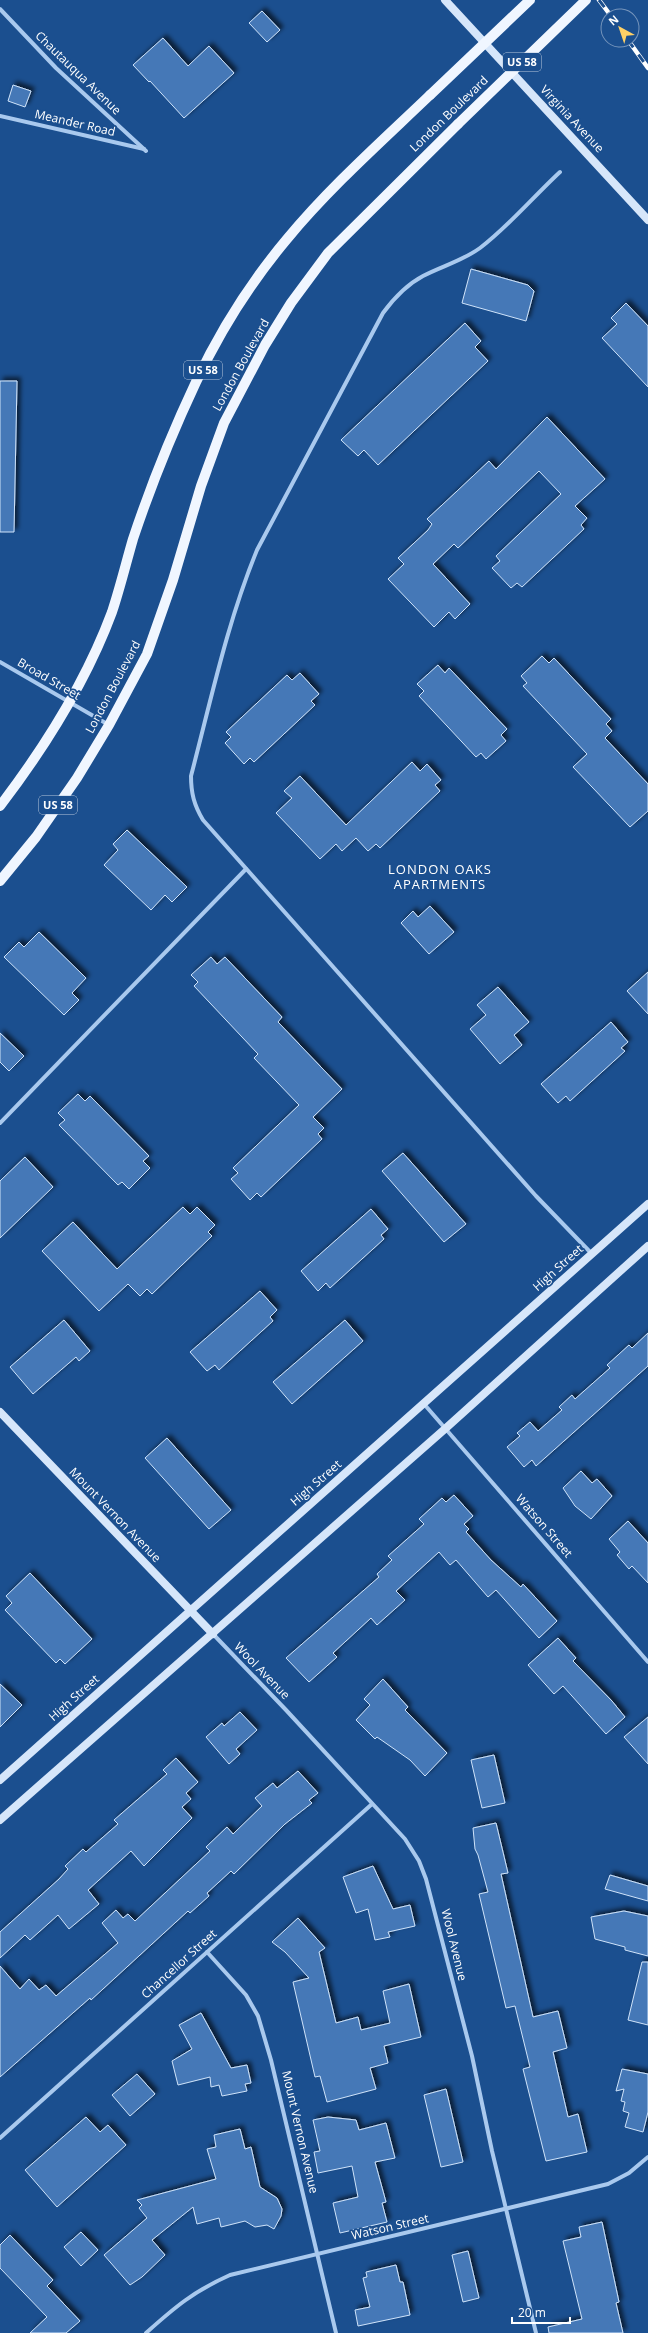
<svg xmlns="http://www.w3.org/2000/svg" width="648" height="2333" viewBox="0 0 648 2333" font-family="'Open Sans',sans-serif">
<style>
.building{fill:#4478b7;stroke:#cfe3fa;filter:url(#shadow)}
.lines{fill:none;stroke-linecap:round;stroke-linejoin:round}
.street{stroke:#a9c9ee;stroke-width:4}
.secondary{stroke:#d6e6fa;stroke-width:8}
.primary{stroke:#f0f6ff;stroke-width:10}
.rail-casing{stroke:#fff;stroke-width:4.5}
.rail{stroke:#1b4f8f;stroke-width:3;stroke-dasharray:9;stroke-linecap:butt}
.primary-bridge{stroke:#f0f6ff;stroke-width:10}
.labels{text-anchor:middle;stroke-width:3.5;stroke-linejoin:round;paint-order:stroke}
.shield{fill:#1b4f8f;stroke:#bbcadd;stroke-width:1}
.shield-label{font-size:11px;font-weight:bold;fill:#fff}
.street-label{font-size:12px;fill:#fff;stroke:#1b4f8f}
.neighbourhood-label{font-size:13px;letter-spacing:1px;fill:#fff;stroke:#1b4f8f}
</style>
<defs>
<filter id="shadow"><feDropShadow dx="3.5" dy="-3.5" stdDeviation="2" flood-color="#0009"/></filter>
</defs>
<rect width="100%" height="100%" fill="#1b4f8f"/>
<g class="building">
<polygon points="262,11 280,30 267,42 249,23"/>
<polygon points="163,38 188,66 209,46 234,73 184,118 150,81 149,82 133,65"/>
<polygon points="13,85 31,91 25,107 8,101"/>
<polygon points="471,269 528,285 534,291 526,321 462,303"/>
<polygon points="626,303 648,326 648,387 602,338 617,324 611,318"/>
<polygon points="465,323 481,341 475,347 488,361 378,465 364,450 358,456 341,440"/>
<polygon points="0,381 17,381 14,532 0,532"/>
<polygon points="547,417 605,479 575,506 587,518 581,525 584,529 522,587 517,583 511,588 492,568 500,561 496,556 561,494 539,471 458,548 454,544 433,564 470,604 455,619 449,612 434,627 388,579 404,564 398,558 428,530 432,524 427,519 456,492 489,461 496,469"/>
<polygon points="542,656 549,663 554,658 611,719 606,724 612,731 605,738 648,784 648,811 630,827 573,767 587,754 523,686 527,683 521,676"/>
<polygon points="438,665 445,673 449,668 507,729 501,735 506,741 486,759 481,753 476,757 419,696 424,691 417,684"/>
<polygon points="300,673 319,694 311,701 315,705 254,762 250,758 244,764 225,743 231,737 226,732 287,675 292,680"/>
<polygon points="412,762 420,771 427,764 441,780 435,785 440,791 380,848 376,844 368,851 356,838 342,851 336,844 320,859 276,813 292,798 284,791 300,776 346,825"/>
<polygon points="127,830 187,887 172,902 165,895 151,910 104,865 118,850 113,844"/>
<polygon points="430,906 454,932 429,954 401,923 413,911 418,917"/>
<polygon points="39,932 86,978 72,993 79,1000 64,1015 4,957 19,942 24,947"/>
<polygon points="211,957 217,964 225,957 282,1017 278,1022 342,1089 313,1117 324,1128 318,1134 322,1139 261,1197 257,1193 250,1200 231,1179 238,1173 233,1168 299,1105 254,1058 258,1054 194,986 198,982 191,975"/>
<polygon points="648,972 648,1014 627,991"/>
<polygon points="498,987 529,1022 514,1035 522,1045 500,1064 470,1029 486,1015 477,1005"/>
<polygon points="611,1022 628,1042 621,1048 625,1051 570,1101 566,1096 558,1103 541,1084"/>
<polygon points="0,1033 24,1056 9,1071 0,1062"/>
<polygon points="78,1094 85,1101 90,1096 149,1156 143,1161 150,1168 129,1189 122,1182 118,1185 59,1125 65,1120 58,1113"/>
<polygon points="403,1153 466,1224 444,1242 382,1171"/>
<polygon points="25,1157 53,1187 0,1238 0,1181"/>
<polygon points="183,1207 190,1214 197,1207 215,1225 208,1232 212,1236 152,1294 147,1289 140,1296 128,1284 99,1311 42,1251 73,1222 117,1269"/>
<polygon points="371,1209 388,1229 381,1235 384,1239 330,1288 326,1283 318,1291 301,1271"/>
<polygon points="260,1291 277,1310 270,1317 273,1321 219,1370 215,1365 207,1371 190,1352"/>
<polygon points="64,1320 90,1351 79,1361 76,1357 33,1394 10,1367"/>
<polygon points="345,1320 363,1341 292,1404 273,1382"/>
<polygon points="648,1333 648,1366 536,1466 532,1460 524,1467 507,1447 520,1436 517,1433 530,1422 538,1431 562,1410 559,1407 572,1395 575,1399 610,1368 607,1365 629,1345 632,1348"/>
<polygon points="167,1438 231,1510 209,1529 145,1458"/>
<polygon points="581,1471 592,1483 597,1479 612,1496 591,1519 575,1506 563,1488"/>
<polygon points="454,1495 473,1516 464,1524 469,1529 466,1532 491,1560 521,1587 523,1584 557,1621 539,1638 496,1590 488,1597 456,1560 450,1565 439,1552 396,1591 405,1600 377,1625 371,1618 333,1653 337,1657 309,1682 286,1658 379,1577 377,1574 392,1560 388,1556 424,1524 419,1519 442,1498 446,1502"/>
<polygon points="628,1521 648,1543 648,1583 632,1566 629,1569 617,1555 620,1552 609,1539"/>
<polygon points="30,1573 92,1639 65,1664 60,1659 56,1663 5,1610 12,1603 6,1596"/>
<polygon points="558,1638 576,1658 573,1661 612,1701 625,1717 606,1734 563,1686 554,1694 528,1665"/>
<polygon points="383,1679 408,1707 405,1710 447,1753 425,1776 410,1760 377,1737 375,1739 356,1720 370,1705 364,1699"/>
<polygon points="0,1684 22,1705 0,1727"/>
<polygon points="240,1712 257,1730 236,1749 240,1754 229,1764 206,1737 222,1723 224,1726"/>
<polygon points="648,1717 648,1764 624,1737"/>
<polygon points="494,1755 505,1803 482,1808 471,1760"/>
<polygon points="176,1758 198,1782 186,1793 191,1799 182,1807 192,1818 144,1866 131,1851 88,1890 99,1904 69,1929 58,1915 30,1940 25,1935 0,1958 0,1932 59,1879 68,1869 65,1866 83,1849 86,1852 118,1824 114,1820 167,1774 163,1770"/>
<polygon points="298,1771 318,1793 309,1800 312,1803 285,1824 234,1874 231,1871 207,1893 209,1896 190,1913 188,1911 91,2000 90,1998 0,2077 0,1966 20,1989 29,1979 39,1990 46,1985 56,1996 118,1943 102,1923 116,1910 123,1918 128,1914 135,1921 210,1851 206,1847 227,1827 233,1834 262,1806 255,1798 273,1783 277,1788"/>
<polygon points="496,1823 508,1873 501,1874 533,2017 558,2011 567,2048 553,2052 568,2117 578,2114 587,2152 546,2161 523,2069 530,2067 515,2006 506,2008 479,1894 488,1892 478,1855 475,1849 473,1828"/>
<polygon points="373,1866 393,1909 410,1905 415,1926 388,1932 390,1937 375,1940 368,1909 356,1913 343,1877"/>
<polygon points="610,1875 648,1886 648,1901 605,1889"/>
<polygon points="624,1911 648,1916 648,1956 625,1950 625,1947 595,1939 591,1917"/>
<polygon points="298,1918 325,1948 319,1952 336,2023 358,2017 361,2030 390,2023 383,1991 409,1984 421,2037 384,2046 388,2063 370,2068 376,2089 327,2102 320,2076 315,2077 293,1982 309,1978 285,1952 272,1942"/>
<polygon points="642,1962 648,1962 648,2025 628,2020"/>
<polygon points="201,2013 231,2068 247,2065 251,2083 245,2084 247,2091 222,2096 219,2085 211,2087 210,2077 178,2085 172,2061 192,2049 179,2025"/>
<polygon points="622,2069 648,2074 648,2112 643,2132 625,2127 629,2113 623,2111 625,2102 621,2101 624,2089 616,2091"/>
<polygon points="137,2074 155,2094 130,2116 112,2095"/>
<polygon points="446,2089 463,2162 441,2167 424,2095"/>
<polygon points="86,2117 100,2132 108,2125 126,2145 57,2207 25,2170"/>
<polygon points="328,2117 356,2120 359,2130 386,2123 395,2158 375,2162 386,2202 382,2203 387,2222 340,2233 333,2203 358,2197 352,2166 318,2173 314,2152 320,2151 313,2120"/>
<polygon points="240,2129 245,2149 251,2147 260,2187 277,2198 282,2209 281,2216 274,2229 267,2225 255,2227 245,2221 221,2227 219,2218 197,2224 193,2207 152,2240 165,2255 142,2277 130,2285 104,2255 147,2218 139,2208 142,2205 137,2200 216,2179 207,2149 216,2147 214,2135"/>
<polygon points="602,2222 619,2302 616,2303 623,2333 549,2333 548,2327 582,2319 563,2241 581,2237 579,2227"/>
<polygon points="81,2232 98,2250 81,2266 64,2247"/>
<polygon points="10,2235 53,2280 47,2286 80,2321 66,2333 30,2333 47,2317 0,2268 0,2245"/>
<polygon points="468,2251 479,2298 463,2302 452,2255"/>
<polygon points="396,2265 400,2282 403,2282 410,2315 358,2326 355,2310 370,2307 363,2278 367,2277 366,2272"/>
</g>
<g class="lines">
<g class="street">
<polyline points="0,9 56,68 146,151"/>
<polyline points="0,116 144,149"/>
<path d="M560,172c-25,23 -53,56 -80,76 -18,13 -38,18 -57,28 -17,9 -29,22 -40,37l-126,237c-30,73 -46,150 -66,226 0,17 3,29 12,44l333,376 56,58"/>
<polyline points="0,662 109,725"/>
<polyline points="0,1123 246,869"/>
<polyline points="424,1404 648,1662"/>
<polyline points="213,1634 286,1710 405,1839 419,1861 426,1879 472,2056 492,2151 536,2333"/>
<polyline points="207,1952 246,1995 258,2016 271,2060 336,2333"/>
<polyline points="0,2138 372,1804"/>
<path d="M146,2333c29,-26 48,-42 84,-58l378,-91 21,-11 19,-16"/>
</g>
<g class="secondary">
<polyline points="445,0 648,220"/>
<polyline points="0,1412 213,1634"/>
<polyline points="0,1780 648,1204"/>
<polyline points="0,1820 446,1428 648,1246"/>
</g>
<g class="primary">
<path d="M0,806c45,-59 86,-124 112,-194 8,-24 14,-49 21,-73 18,-54 39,-106 63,-157 24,-51 55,-100 91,-143 43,-52 95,-98 143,-144"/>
<polyline points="0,881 36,837 77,778 109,725 147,654 173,580 201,486 224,423 265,345 291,303 328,253 458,124"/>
</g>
<g class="rail-casing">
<g id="rail">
<polyline points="599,0 611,16"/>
<polyline points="628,40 648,68"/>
</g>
</g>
<use href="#rail" class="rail"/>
<g class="primary-bridge">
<polyline points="430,95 530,0"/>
<polyline points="458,124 586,0"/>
</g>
</g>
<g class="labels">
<g class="shield">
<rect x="503" y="53" width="38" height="18" rx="3"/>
<rect x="184" y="361" width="38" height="18" rx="3"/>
<rect x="39" y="796" width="38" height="18" rx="3"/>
</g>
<g class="shield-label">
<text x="522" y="66">US 58</text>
<text x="203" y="374">US 58</text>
<text x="58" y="809">US 58</text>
</g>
<g class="street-label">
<text transform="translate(78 73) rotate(44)" y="4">Chautauqua Avenue</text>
<text transform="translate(449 114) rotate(-44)" y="4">London Boulevard</text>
<text transform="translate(572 119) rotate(47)" y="4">Virginia Avenue</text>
<text transform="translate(75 123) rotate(13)" y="4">Meander Road</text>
<text transform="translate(241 365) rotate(-61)" y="4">London Boulevard</text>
<text transform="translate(49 679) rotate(30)" y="4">Broad Street</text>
<text transform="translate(113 687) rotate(-62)" y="4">London Boulevard</text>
<text transform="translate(558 1268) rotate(-42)" y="4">High Street</text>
<text transform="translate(316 1483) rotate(-41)" y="4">High Street</text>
<text transform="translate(115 1515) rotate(46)" y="4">Mount Vernon Avenue</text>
<text transform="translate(544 1526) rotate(49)" y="4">Watson Street</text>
<text transform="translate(262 1671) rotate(46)" y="4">Wool Avenue</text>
<text transform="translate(74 1698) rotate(-42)" y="4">High Street</text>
<text transform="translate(454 1945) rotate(76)" y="4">Wool Avenue</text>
<text transform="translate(179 1964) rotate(-42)" y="4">Chancellor Street</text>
<text transform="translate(300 2132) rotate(77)" y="4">Mount Vernon Avenue</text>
<text transform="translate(390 2227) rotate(-13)" y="4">Watson Street</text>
</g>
<g class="neighbourhood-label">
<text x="440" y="874">LONDON OAKS<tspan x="440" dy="15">APARTMENTS</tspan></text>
</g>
</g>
<g transform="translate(620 28) rotate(320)"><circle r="19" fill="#1b4f8f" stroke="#7695bc"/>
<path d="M0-3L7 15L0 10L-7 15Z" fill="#ffd166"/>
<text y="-6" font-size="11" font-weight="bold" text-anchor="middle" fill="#ffffff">N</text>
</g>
<path d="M512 2317v6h58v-6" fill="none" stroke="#ffffff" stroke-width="2"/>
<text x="518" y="2317" font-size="12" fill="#ffffff" stroke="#1b4f8f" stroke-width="3" paint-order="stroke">20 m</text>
</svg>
